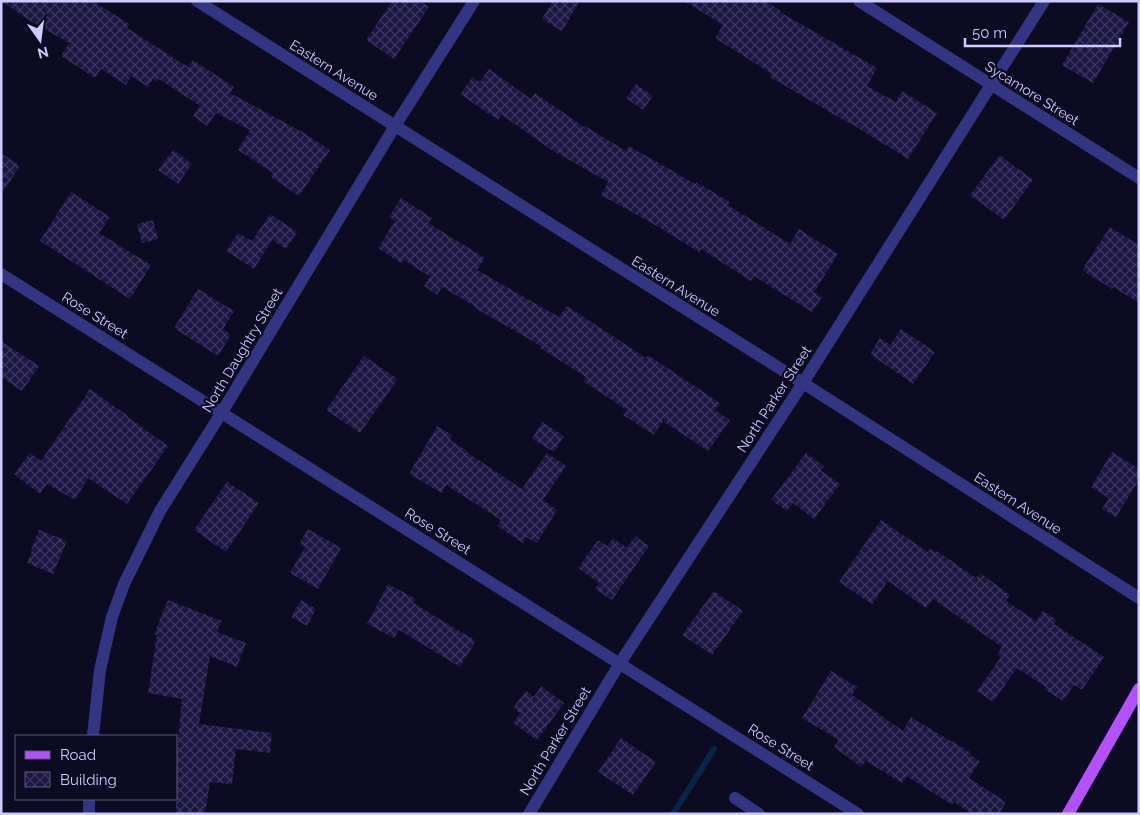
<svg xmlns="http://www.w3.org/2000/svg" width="1140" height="815" viewBox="0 0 1140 815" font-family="Raleway,sans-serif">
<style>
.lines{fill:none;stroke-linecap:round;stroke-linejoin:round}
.stream{stroke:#092447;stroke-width:6}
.building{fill:url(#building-cross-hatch)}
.minor{stroke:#333583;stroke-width:12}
.major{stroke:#b252ff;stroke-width:12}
.labels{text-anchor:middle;stroke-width:4.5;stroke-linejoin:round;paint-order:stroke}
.street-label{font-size:14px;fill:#cdcbff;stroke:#0d0b21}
</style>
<defs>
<pattern id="building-cross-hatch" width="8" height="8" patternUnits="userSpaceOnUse" patternTransform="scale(1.25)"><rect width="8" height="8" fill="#1c1643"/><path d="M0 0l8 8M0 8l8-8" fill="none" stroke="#3c375f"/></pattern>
</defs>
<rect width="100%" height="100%" fill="#0d0b21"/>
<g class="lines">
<polyline class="stream" points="673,814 714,749"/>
</g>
<g class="building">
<polygon points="1,1 93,1 129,24 127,28 188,67 193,60 234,87 230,93 304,133 330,150 299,196 271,177 273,173 238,150 250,130 216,113 207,126 193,116 200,106 159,79 157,82 153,79 148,87 131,76 126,85 101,69 95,78 61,56 69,43 27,19"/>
<polygon points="392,1 420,1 429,7 394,59 366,40"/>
<polygon points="553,1 580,1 562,31 542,19"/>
<polygon points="684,1 765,1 781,11 780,12 877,68 867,86 896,102 902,91 937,113 908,159 852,124 852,125 770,77 772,74 715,38 723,25"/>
<polygon points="1098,4 1129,22 1093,83 1062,65"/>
<polygon points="489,69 531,99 535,93 584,127 585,126 626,151 629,146 695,184 696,182 730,202 728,205 790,244 799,229 838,254 814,292 822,297 812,312 754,276 751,281 701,249 699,252 655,225 601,195 608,182 550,149 502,115 498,120 460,94 473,77 480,82"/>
<polygon points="636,84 653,96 643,110 626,98"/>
<polygon points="173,150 192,164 178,184 158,170"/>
<polygon points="1,153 20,166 1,195"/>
<polygon points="1000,155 1033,180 1004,220 970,195"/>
<polygon points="71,192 110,217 99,233 151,265 130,299 40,241"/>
<polygon points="401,198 432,218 428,223 485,258 477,270 559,317 567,306 646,358 648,355 720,403 715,410 730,420 708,451 663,421 654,435 623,415 627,410 583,381 586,377 540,348 541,346 475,308 476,307 442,287 437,295 424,286 430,277 404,260 401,263 378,248 395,221 389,217"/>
<polygon points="270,214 297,232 286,249 272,240 254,269 226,251 238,233 252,241"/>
<polygon points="153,220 158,239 142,243 137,224"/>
<polygon points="1110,227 1139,245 1139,303 1113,287 1112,289 1082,270"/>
<polygon points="198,289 234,311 223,329 231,335 218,356 174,328"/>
<polygon points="901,329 935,352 913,384 870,354 880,338 890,345"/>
<polygon points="1,341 39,366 22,391 1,377"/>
<polygon points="364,356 398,379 360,433 326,410"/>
<polygon points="90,389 128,416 128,417 168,446 127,504 88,478 75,500 47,484 40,494 14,474 30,453 41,461"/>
<polygon points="542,422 564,436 554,452 532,439"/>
<polygon points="437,426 452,435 450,440 466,450 465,451 522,489 547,453 566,466 543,500 557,510 537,543 526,537 523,543 497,526 501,520 446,485 442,493 409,474"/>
<polygon points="1112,452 1139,469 1139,480 1116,517 1102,509 1109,498 1091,487"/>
<polygon points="806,453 824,466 820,470 840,484 814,519 793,503 787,511 771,500"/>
<polygon points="227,482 259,503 226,552 194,530"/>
<polygon points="881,520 928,552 930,549 936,552 937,551 976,578 980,573 1010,595 1006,601 1036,621 1043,611 1057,620 1054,624 1104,657 1082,690 1074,685 1063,701 1044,689 1046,687 1017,668 993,702 977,691 1001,657 997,655 1002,647 933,599 926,608 888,581 872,604 839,582"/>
<polygon points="308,529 341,548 318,589 290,573 305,547 299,544"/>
<polygon points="39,530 67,541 53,574 27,563 32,551 31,550"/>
<polygon points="635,536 649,546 612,600 595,589 599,583 578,568 598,540 607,546 613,538 627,548"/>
<polygon points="388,584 416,599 413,603 476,641 460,667 399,630 394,638 367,624"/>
<polygon points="714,591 743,611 712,655 682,635"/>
<polygon points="168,600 222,621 217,632 246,643 237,667 210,656 199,724 272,733 270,753 236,749 232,784 210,782 205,814 176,814 176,761 182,699 148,693 157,635 154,634"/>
<polygon points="301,600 316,609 307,626 291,617"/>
<polygon points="831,671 857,687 852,695 903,731 911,717 952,742 952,741 971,753 970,755 980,761 969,778 1006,802 999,814 972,814 954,802 952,805 907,776 902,783 866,761 861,767 834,747 839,740 802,718"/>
<polygon points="541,686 564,703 537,740 513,723 520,713 513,708 526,691 534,697"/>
<polygon points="621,738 656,762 633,795 598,772"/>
</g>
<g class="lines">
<g class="minor">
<polyline points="197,1 803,383 1139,598"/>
<polyline points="859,1 1139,178"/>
<polyline points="1,274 858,814"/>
<polyline points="93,736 100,670 112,617 124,584 160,511 222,412 395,126 474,1"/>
<polyline points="735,798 759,814"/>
<polyline points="89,814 89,799"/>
<polyline points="529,814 620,663 803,383 1044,1"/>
</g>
<polyline class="major" points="1068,814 1139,689"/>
</g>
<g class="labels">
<g class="street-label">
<text transform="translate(334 70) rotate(32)" y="5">Eastern Avenue</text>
<text transform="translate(1032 93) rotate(32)" y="5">Sycamore Street</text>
<text transform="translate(676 286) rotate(32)" y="5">Eastern Avenue</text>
<text transform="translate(95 315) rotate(32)" y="5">Rose Street</text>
<text transform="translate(242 350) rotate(-59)" y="5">North Daughtry Street</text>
<text transform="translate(774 399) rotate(-57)" y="5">North Parker Street</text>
<text transform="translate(1018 503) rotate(33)" y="5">Eastern Avenue</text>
<text transform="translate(438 531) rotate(32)" y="5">Rose Street</text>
<text transform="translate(555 741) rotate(-59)" y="5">North Parker Street</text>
<text transform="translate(781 747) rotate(32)" y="5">Rose Street</text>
</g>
</g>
<rect width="1140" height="815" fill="none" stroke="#cdcbff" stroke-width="5"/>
<rect x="15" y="735" width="162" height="65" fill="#0d0b21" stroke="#5a587a"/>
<rect x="25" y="751" width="25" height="8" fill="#b252ff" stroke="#5a587a"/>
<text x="60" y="760" font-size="15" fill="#cdcbff">Road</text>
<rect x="25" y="772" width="25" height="15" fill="url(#building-cross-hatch)" stroke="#5a587a"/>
<text x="60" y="785" font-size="15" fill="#cdcbff">Building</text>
<g transform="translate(40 40) rotate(166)" stroke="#0d0b21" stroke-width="4" paint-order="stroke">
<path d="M0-4L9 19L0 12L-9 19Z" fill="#cdcbff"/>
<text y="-8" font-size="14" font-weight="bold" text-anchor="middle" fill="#cdcbff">N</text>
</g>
<path d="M965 38v8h155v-8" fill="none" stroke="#cdcbff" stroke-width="2.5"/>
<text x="972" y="38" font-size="15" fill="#cdcbff" stroke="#0d0b21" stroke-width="4" paint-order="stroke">50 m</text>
</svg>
